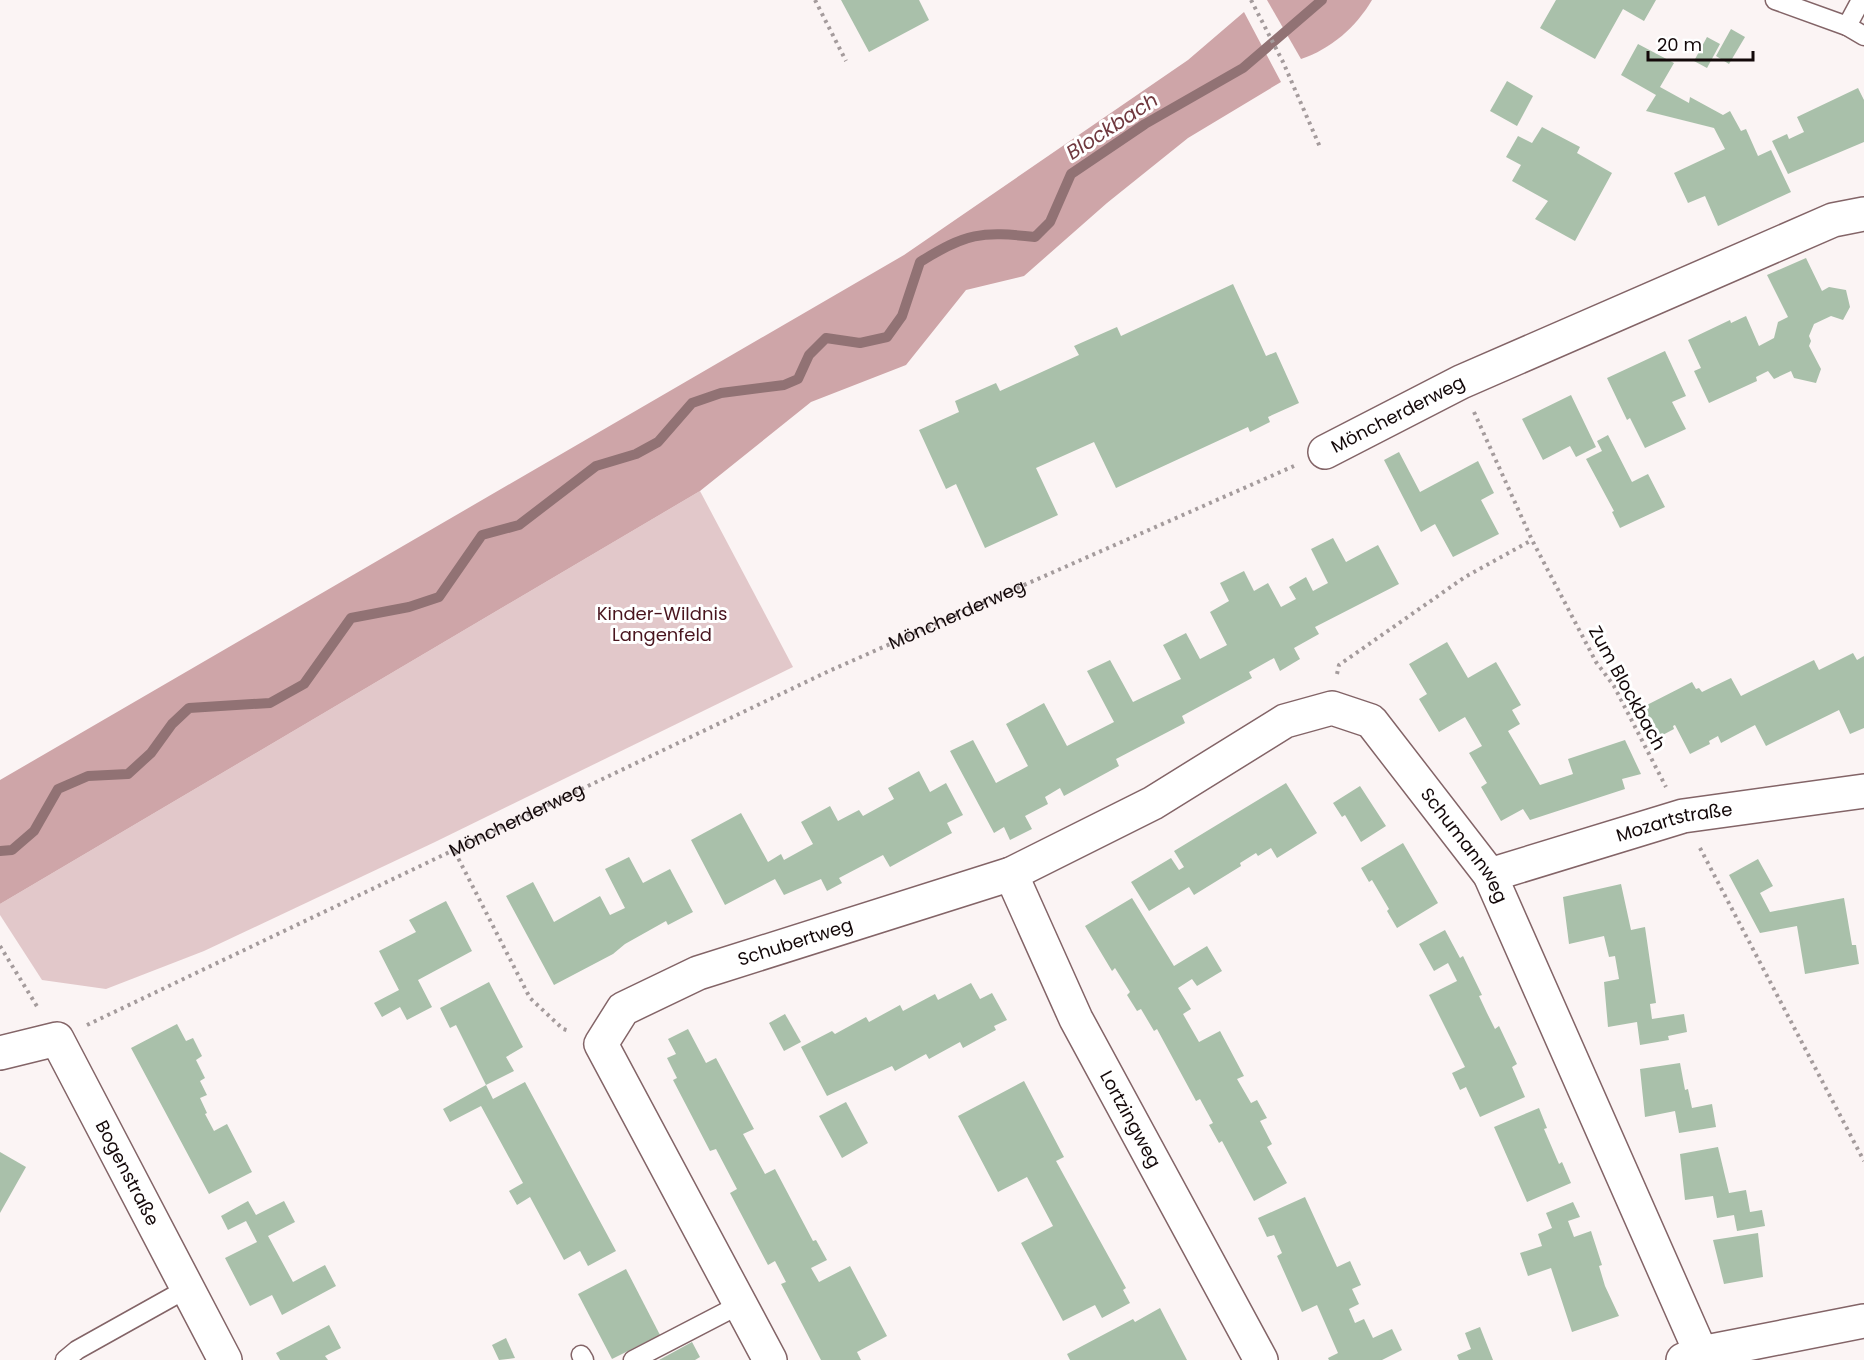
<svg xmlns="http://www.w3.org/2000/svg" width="1864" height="1360" viewBox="0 0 1864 1360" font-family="Poppins,sans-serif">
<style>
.green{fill:#e2c8ca}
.forest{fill:#cea5a8}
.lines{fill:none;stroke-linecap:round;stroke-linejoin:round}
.stream{stroke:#917274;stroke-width:10}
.building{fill:#a9c0aa}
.lane-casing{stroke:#836467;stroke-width:21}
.street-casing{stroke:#836467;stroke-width:36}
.path{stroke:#a49b9c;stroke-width:4;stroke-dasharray:3 4.5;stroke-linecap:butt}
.lane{stroke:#fff;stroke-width:18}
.street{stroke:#fff;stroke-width:33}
.labels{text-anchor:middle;stroke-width:6;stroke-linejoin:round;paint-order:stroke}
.street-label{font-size:18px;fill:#130809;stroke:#fff}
.park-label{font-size:18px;fill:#48151e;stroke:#fff}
.water-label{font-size:20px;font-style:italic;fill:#70393f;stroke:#fff}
</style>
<rect width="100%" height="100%" fill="#fbf4f4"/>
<polygon class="green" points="700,491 793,667 435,842 204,951 106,989 42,980 0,915 0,904"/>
<g class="forest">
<path d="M1267,0h105c-16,27 -41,49 -71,59z"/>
<polygon points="1244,12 1281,82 1188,138 1107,203 1024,276 966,290 906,365 811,402 700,491 0,904 0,780 904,255 1188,60"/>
</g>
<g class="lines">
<path class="stream" d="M0,851l12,-1 22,-19 24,-42 30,-13 40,-2 23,-21 21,-29 17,-16 81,-5 34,-19 47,-66 58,-11 30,-10 43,-62 37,-10 77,-59 40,-12 22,-12 34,-39 29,-10 63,-8 14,-6 11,-24 17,-17 34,5 27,-6 15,-21 18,-54c46,-29 61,-31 115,-25l15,-15 21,-48 74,-50 98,-56 79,-68"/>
</g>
<g class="building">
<polygon points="841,0 919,0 929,20 869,52"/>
<polygon points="1556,0 1656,0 1644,21 1623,9 1595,59 1540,28"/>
<polygon points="1731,29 1745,37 1729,64 1716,56"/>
<polygon points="1707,37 1720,44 1707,68 1694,61"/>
<polygon points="1638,44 1674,63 1660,87 1689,103 1690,97 1723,115 1730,111 1741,131 1746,129 1758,156 1771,150 1791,192 1718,226 1705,196 1688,203 1674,173 1725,149 1714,128 1646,111 1656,95 1621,75"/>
<polygon points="1507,81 1533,96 1517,126 1490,111"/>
<polygon points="1858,88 1864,100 1864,142 1788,174 1772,141 1787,134 1789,139 1804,132 1797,117"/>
<polygon points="1542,127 1580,147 1577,153 1612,173 1575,241 1535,219 1548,201 1512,181 1521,165 1506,157 1518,136 1532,143"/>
<polygon points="1806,258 1822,291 1829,287 1846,290 1850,307 1843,320 1831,316 1814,324 1809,336 1811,341 1809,346 1821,369 1816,383 1794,378 1791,371 1774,379 1768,371 1756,377 1757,381 1709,403 1694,371 1701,368 1688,340 1730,320 1731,323 1746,316 1759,346 1774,338 1778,322 1788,317 1767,275"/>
<polygon points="1233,284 1266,356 1276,352 1299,403 1268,417 1270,422 1250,432 1248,427 1116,488 1094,442 1036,468 1058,515 985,548 956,484 946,489 919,430 959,412 955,401 996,383 1000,391 1079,355 1074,346 1117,327 1121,336"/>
<polygon points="1665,351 1686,396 1672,402 1686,429 1645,448 1630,418 1627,420 1607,378"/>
<polygon points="1571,395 1596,447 1576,457 1570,446 1543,460 1522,419"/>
<polygon points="1608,435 1632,482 1648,474 1665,507 1620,528 1612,512 1614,511 1586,459 1602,451 1597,441"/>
<polygon points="1399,452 1420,492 1478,461 1494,493 1481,500 1499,534 1453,557 1435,524 1421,532 1384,460"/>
<polygon points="1333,538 1346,562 1378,545 1399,584 1315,627 1319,634 1294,648 1300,659 1280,671 1274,658 1249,672 1252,678 1182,716 1185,723 1116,759 1119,766 1064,796 1060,788 1045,797 1048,804 1025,816 1032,829 1010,840 1004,827 994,833 950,751 973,740 996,783 1028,766 1006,724 1044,703 1067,746 1114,722 1087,671 1110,660 1133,702 1181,679 1163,645 1186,633 1200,659 1227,645 1210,612 1229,601 1220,583 1244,571 1254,591 1268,583 1281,607 1296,599 1289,587 1306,577 1313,591 1328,583 1311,549"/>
<polygon points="1447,642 1468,678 1496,662 1521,705 1512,710 1520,724 1508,731 1540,785 1573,774 1568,759 1625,740 1641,774 1622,779 1625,789 1530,820 1523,809 1501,821 1481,787 1487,783 1469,753 1482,746 1465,717 1439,732 1419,699 1427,694 1409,664"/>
<polygon points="1853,653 1857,660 1864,656 1864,728 1850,734 1839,710 1766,746 1755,725 1721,743 1718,736 1709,741 1710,744 1690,754 1675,725 1673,726 1674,729 1657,738 1641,708 1692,682 1696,689 1699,688 1702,692 1731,678 1741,696 1814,660 1819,670"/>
<polygon points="919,771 930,792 946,783 963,815 947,823 952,833 890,867 883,855 839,878 842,883 827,891 821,879 784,895 775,879 725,905 691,840 741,813 768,862 781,854 784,860 813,844 801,822 830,806 838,821 859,810 863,816 894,799 888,788"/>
<polygon points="1286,783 1317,833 1277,858 1271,848 1258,856 1256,853 1240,863 1241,866 1194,895 1189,887 1149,911 1131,882 1171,858 1179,870 1184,867 1174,851"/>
<polygon points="1360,786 1386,826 1361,842 1345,815 1342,817 1333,803"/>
<polygon points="1403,843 1438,903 1397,928 1387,911 1389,909 1372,880 1369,882 1361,868"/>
<polygon points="629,857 643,883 670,869 693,912 668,925 666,921 625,944 613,954 554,985 506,896 533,882 554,922 600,896 610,915 625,908 605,869"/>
<polygon points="1758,859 1773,886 1760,893 1770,912 1844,898 1852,945 1856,945 1859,964 1805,974 1797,926 1760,933 1729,875"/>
<polygon points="1621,884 1631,930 1645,927 1656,1003 1650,1004 1652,1019 1684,1014 1687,1032 1668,1036 1669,1040 1640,1045 1637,1022 1608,1027 1604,982 1619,979 1615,956 1609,957 1604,936 1569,944 1563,897"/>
<polygon points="1132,898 1174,966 1207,946 1222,971 1197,986 1192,979 1178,988 1191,1009 1183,1014 1199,1042 1220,1031 1244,1076 1237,1079 1251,1103 1257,1100 1267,1118 1260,1121 1272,1144 1267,1147 1287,1183 1254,1201 1222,1141 1219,1143 1209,1125 1213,1123 1200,1099 1196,1101 1157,1029 1154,1031 1141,1009 1137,1011 1127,995 1130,992 1115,968 1112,971 1085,926"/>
<polygon points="446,901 472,951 418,980 432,1007 407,1020 400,1007 382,1017 374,1003 399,990 379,951 416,932 409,920"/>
<polygon points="1445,930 1460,958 1463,956 1482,995 1479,996 1487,1013 1495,1029 1499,1026 1517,1064 1512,1067 1525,1097 1480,1117 1466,1087 1460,1090 1452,1073 1465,1067 1429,995 1457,981 1448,963 1434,971 1419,944"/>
<polygon points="489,982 523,1047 506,1057 514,1071 486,1085 456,1025 450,1028 440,1008"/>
<polygon points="971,983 980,999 992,993 1007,1020 994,1026 996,1030 963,1048 960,1042 929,1059 926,1054 895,1071 892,1066 827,1096 801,1047 832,1031 835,1034 866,1017 869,1022 900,1005 903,1011 935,994 938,1000"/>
<polygon points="785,1014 801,1042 784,1051 769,1023"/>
<polygon points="177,1024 186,1041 193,1038 202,1056 196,1060 205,1078 200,1081 207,1095 200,1098 207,1113 205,1114 214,1131 227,1124 252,1172 209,1194 131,1048"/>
<polygon points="688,1029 706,1063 716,1058 754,1129 743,1134 765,1174 775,1169 813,1241 816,1240 827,1260 811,1268 819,1282 850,1266 887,1336 857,1352 861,1360 821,1360 781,1284 786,1282 775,1261 768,1265 730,1193 737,1189 716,1149 710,1151 673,1080 677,1078 667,1058 676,1054 668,1039"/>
<polygon points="1680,1063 1685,1090 1688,1089 1692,1108 1712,1104 1716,1127 1679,1133 1675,1111 1645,1117 1640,1069"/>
<polygon points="1024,1081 1064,1157 1056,1161 1126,1288 1123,1290 1130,1303 1102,1318 1095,1305 1063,1321 1021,1243 1053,1226 1027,1177 998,1192 958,1116"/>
<polygon points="525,1082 616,1251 588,1266 580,1251 564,1260 530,1197 517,1205 509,1191 523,1183 481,1106 450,1122 443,1109 486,1085 493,1099"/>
<polygon points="846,1102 868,1143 842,1158 819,1116"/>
<polygon points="1539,1108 1547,1128 1544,1129 1559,1164 1562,1162 1571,1183 1527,1202 1494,1127"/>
<polygon points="1718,1147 1729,1193 1746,1190 1750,1212 1762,1210 1765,1226 1737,1231 1734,1215 1717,1218 1713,1196 1685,1200 1680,1154"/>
<polygon points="0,1152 26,1167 0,1213"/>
<polygon points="1305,1197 1337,1267 1350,1261 1361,1285 1352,1289 1359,1304 1349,1309 1355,1323 1364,1319 1373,1338 1392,1329 1402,1350 1382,1360 1329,1360 1328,1358 1338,1353 1317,1305 1302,1312 1277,1256 1282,1253 1274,1235 1267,1237 1258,1218"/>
<polygon points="248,1201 256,1215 284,1201 295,1222 268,1236 293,1282 325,1265 336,1286 282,1315 272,1295 250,1306 225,1258 257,1242 246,1221 228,1230 221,1216"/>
<polygon points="1573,1202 1580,1217 1568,1221 1574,1237 1591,1231 1602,1265 1599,1266 1605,1286 1619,1316 1572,1332 1551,1268 1528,1276 1520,1253 1542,1246 1538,1234 1552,1228 1546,1213"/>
<polygon points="1758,1233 1763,1277 1724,1284 1713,1240"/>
<polygon points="626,1269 660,1335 612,1359 578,1294"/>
<polygon points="1160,1308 1187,1360 1070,1360 1067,1354 1133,1319 1135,1322"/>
<polygon points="329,1325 341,1348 325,1356 328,1360 280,1360 276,1353"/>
<polygon points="1480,1327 1493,1360 1459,1360 1457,1355 1471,1349 1465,1333"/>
<polygon points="506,1338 515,1358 499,1360 492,1345"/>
<polygon points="692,1342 700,1357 695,1360 659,1360"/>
</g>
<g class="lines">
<g class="lane-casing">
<g id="lane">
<polyline points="1775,0 1847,26 1864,36"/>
<polyline points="1847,26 1861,0"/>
<polyline points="581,1355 584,1360"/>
<polyline points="65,1360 77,1350 188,1288"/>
<polyline points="633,1360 741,1304"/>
</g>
</g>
<g class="street-casing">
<g id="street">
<path id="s2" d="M1325,452l136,-70 372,-162 31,-6"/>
<path id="s3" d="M1011,874l65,145 185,341"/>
<path id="s4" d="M1490,875l193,-59 181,-25"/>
<path id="s5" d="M0,1053l57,-14 168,321"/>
<path id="s6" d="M770,1360l-169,-316 22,-35 75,-36 313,-99 142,-71 132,-82 47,-13 39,13 119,154 211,478"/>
<polyline points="1683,1360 1701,1353 1864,1321"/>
</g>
</g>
<g class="path">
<polyline points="815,0 846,61"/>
<polyline points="1251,0 1283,62 1320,147"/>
<polyline points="1474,412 1532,540 1596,662 1614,686 1666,787"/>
<polyline points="1337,674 1339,665 1465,577 1532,540"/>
<polyline points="1700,848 1864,1161"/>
<polyline points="455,852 530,998 563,1029 570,1031"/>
<polyline points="0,946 38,1008"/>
<path id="s1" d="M87,1025l742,-354 465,-205"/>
</g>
<use href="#lane" class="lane"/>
<use href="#street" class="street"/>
</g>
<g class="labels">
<g class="street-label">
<text dy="6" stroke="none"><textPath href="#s2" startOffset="82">Möncherderweg</textPath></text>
<text dy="6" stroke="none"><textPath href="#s1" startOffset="962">Möncherderweg</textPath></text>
<text transform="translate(1627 688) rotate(61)" y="6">Zum Blockbach</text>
<text dy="6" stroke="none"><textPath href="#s1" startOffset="476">Möncherderweg</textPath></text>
<text dy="6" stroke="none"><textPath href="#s4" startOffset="192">Mozartstraße</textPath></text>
<text dy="6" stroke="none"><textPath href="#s6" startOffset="1371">Schumannweg</textPath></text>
<text dy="6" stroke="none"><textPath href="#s6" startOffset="585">Schubertweg</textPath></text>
<text dy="6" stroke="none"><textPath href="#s3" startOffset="273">Lortzingweg</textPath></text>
<text dy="6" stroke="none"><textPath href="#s5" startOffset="210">Bogenstraße</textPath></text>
</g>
<g class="park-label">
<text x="662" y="620">Kinder-Wildnis<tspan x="662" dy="21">Langenfeld</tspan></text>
</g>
<g class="water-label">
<text transform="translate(1112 126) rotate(-33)" y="7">Blockbach</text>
</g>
</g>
<path d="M1648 51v9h105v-9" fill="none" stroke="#130809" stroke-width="3"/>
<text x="1657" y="51" font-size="18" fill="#130809" stroke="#ffffff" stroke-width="4.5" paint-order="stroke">20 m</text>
</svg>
